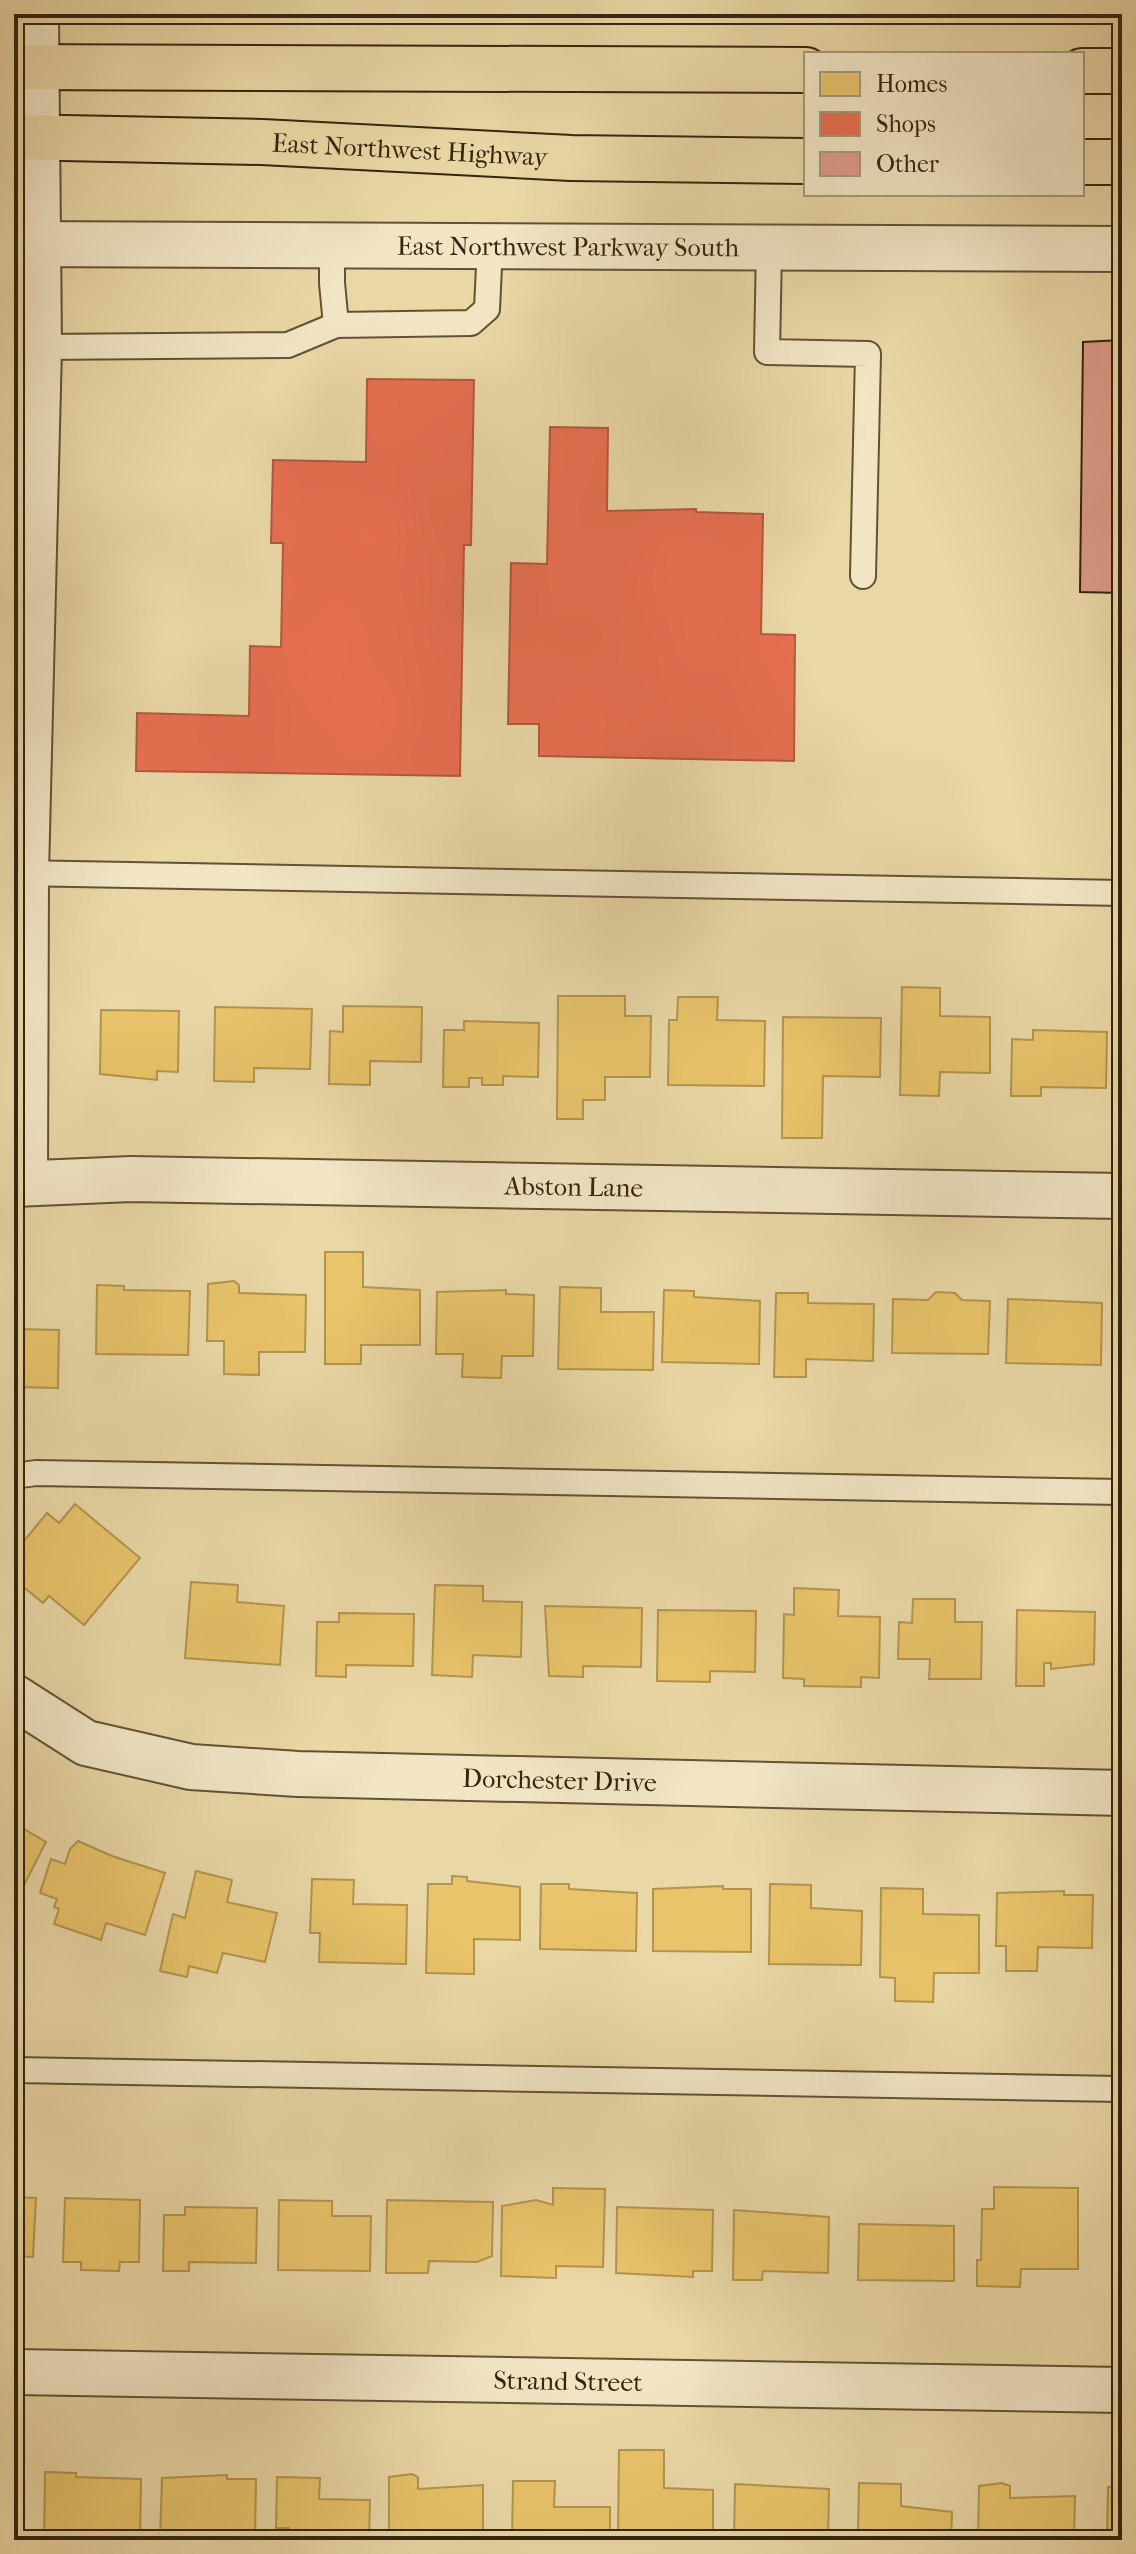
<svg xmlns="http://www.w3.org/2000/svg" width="1136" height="2554" viewBox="0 0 1136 2554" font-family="'IM FELL French Canon',serif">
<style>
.homes{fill:#e9c46a;stroke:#b3944f;stroke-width:2}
.shops{fill:#e76f51;stroke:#b2593d;stroke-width:2}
.building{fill:#dd9b88;stroke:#35250f;stroke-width:2}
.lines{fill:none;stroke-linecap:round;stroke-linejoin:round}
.lane-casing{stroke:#625234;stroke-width:28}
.street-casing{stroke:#625234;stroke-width:48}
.primary-casing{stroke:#35250f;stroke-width:48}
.lane{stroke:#f1e5c4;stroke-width:24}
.street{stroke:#f1e5c4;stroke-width:44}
.primary{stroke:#e9d7a5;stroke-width:44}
.labels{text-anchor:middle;stroke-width:8;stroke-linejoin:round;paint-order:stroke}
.street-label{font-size:26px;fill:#35250f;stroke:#f1e5c4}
</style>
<rect width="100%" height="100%" fill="#e9d7a5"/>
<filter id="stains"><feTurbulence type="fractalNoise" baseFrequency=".0025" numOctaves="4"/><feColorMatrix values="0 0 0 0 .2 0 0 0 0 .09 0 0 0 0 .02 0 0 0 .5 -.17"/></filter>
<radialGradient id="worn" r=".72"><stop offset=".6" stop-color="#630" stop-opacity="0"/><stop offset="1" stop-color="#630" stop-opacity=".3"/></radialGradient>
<g class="homes">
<polygon points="902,987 940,988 940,1016 990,1017 990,1073 940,1072 939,1096 900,1095"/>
<polygon points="558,996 625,996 625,1016 651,1016 650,1077 605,1077 605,1100 583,1100 583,1119 557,1119"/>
<polygon points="678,997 718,997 717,1020 765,1021 764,1086 668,1085 669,1020 677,1020"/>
<polygon points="343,1006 422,1007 421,1062 370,1061 370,1085 329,1084 330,1031 343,1032"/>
<polygon points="215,1007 312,1009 310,1069 254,1068 254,1082 214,1081"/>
<polygon points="101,1010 179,1011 178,1072 157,1071 157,1080 100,1074"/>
<polygon points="783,1017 881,1018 880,1077 823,1076 822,1138 782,1138"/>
<polygon points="464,1021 539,1023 538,1077 503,1076 503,1085 482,1085 482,1078 469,1078 469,1087 443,1087 444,1030 464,1030"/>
<polygon points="1033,1030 1107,1032 1106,1088 1041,1087 1041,1096 1011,1096 1012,1039 1033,1040"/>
<polygon points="325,1252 363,1252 363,1287 420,1290 420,1345 361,1345 361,1364 325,1364"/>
<polygon points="234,1281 239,1285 239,1293 306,1295 305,1352 259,1352 259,1375 224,1374 224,1341 207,1341 208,1284"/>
<polygon points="97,1285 124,1286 124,1290 190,1291 188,1355 96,1354"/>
<polygon points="560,1287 601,1288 601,1312 654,1312 653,1370 558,1369"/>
<polygon points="506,1290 506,1294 534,1295 533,1356 502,1356 501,1378 462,1377 463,1354 436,1354 437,1292"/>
<polygon points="664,1290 694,1291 694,1297 760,1301 759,1364 662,1362"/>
<polygon points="936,1292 955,1293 962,1300 990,1301 988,1354 892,1353 893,1299 928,1300"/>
<polygon points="776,1293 808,1293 808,1303 874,1304 873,1361 806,1359 806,1377 774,1377"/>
<polygon points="1008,1299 1102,1303 1101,1365 1006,1363"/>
<polygon points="14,1329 59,1330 58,1388 14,1387"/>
<polygon points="75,1504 140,1558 84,1625 49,1596 43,1603 14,1579 14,1553 47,1513 59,1523"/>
<polygon points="191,1582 238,1585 237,1602 284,1606 280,1665 185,1658"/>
<polygon points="435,1585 483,1586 483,1601 522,1602 521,1657 473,1655 472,1677 432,1675"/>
<polygon points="794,1588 839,1590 838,1616 880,1617 879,1678 861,1677 861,1687 804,1686 804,1679 783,1678 784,1614 794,1615"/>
<polygon points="913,1599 955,1599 955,1622 982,1622 981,1679 929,1679 930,1659 898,1659 899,1622 912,1623"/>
<polygon points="545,1606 642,1608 641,1667 583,1666 583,1677 549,1676"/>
<polygon points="658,1610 756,1611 755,1672 710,1671 710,1682 657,1681"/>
<polygon points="1017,1610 1095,1612 1094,1664 1051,1669 1051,1663 1044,1663 1044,1686 1016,1686"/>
<polygon points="339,1613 414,1614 413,1666 346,1665 346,1677 316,1676 317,1622 339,1622"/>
<polygon points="14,1823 46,1842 21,1891 14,1887"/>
<polygon points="78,1841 112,1856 165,1873 145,1935 106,1923 101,1940 54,1924 59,1909 54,1907 57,1899 40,1893 51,1859 65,1864 70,1849"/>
<polygon points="196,1871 232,1880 227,1902 277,1913 265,1962 223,1953 217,1973 189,1966 187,1977 160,1971 173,1914 185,1918"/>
<polygon points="452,1876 467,1877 467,1881 520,1887 520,1940 474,1939 474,1974 426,1973 428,1884 452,1884"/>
<polygon points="312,1879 354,1880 353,1904 407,1905 406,1964 319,1962 320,1933 310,1933"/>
<polygon points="541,1884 569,1884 569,1889 637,1893 636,1951 540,1949"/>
<polygon points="770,1884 811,1885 811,1908 862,1911 861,1965 769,1964"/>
<polygon points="723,1886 723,1889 751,1889 751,1952 653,1951 653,1889"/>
<polygon points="881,1888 923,1889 923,1914 979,1915 979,1973 934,1973 933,2002 895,2001 895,1978 880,1977"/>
<polygon points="1064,1891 1064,1895 1093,1895 1092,1948 1038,1947 1037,1971 1006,1971 1006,1946 996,1946 997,1893"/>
<polygon points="994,2187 1078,2188 1078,2269 1021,2269 1020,2287 977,2286 977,2260 981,2260 982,2209 994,2209"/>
<polygon points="553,2188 605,2189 603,2267 556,2266 556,2278 501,2276 502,2206 536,2200 553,2205"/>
<polygon points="14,2197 36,2198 33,2257 14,2256"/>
<polygon points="65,2198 140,2200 139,2262 120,2262 119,2271 81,2270 81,2262 63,2262"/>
<polygon points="279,2200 332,2201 332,2216 371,2216 370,2271 278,2270"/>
<polygon points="387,2200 493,2202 492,2256 477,2262 429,2261 428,2273 386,2273"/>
<polygon points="185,2207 257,2208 256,2263 189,2262 189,2271 163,2271 164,2215 185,2215"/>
<polygon points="617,2207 713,2210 712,2271 693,2271 693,2277 616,2273"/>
<polygon points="734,2210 829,2217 828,2273 763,2271 762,2280 733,2280"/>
<polygon points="859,2224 954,2226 954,2281 858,2280"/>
<polygon points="1115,2230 1122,2230 1122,2285 1114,2285"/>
<polygon points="619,2450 664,2450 664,2488 713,2490 713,2540 618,2540"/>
<polygon points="45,2472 76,2473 76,2477 141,2479 140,2540 44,2540"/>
<polygon points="412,2474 418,2477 418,2489 483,2485 483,2540 410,2540 410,2532 389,2533 389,2477"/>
<polygon points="227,2475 227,2479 256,2479 255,2540 160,2540 162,2478"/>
<polygon points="277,2477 320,2478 319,2499 370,2500 369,2540 289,2540 289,2528 276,2528"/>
<polygon points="513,2481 555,2481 554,2507 610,2507 610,2540 512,2540"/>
<polygon points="859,2483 901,2484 901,2506 952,2512 951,2540 870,2540 870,2534 858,2534"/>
<polygon points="1002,2483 1010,2486 1010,2498 1075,2496 1074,2540 978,2540 979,2486"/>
<polygon points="735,2484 829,2489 828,2540 734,2540"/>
<polygon points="1108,2487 1122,2487 1122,2540 1107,2540"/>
<polygon points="14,2496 21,2496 20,2540 14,2540"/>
</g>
<g class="shops">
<polygon points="367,379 474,380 471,545 464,545 460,776 136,771 137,713 249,716 250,646 281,647 283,543 271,543 273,460 366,462"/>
<polygon points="550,427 608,428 607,511 696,509 696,512 763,514 761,634 795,635 794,761 539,756 539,724 508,724 511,563 547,564"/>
</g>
<polygon class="building" points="1122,340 1122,593 1080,592 1083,342"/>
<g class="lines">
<g class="lane-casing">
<g id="lane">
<polyline points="332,246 332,283 336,325 471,323 487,309 490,245"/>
<polyline points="769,248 767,352 868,354 863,576"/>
<polyline points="39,347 288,345 336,325"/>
<polyline points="16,873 1122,893"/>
<polyline points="14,1476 36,1473 1122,1492"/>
<polyline points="14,2070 1122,2089"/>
</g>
</g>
<g class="street-casing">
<g id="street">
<path id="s1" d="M14,244l1108,5"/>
<polyline points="25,1182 26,873 39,347 36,14"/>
<path id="s2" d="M14,1184l117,-5 991,17"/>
<path id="s3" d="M14,1697l72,46 105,24 107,7 824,19"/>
<path id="s4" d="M14,2372l1108,18"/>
</g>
</g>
<g class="primary-casing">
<g id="primary">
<polyline points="14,67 806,70"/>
<polyline points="1082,71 1122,71"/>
<path id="s5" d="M14,137l248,5 309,16 235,3"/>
<polyline points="1082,162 1122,162"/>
</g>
</g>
<use href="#lane" class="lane"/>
<use href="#street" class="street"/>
<use href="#primary" class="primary"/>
</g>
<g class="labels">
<g class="street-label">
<text dy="9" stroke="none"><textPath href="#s5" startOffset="396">East Northwest Highway</textPath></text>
<text dy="9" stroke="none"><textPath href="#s1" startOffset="554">East Northwest Parkway South</textPath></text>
<text dy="9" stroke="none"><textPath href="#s2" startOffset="560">Abston Lane</textPath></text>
<text dy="9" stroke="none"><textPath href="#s3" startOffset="562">Dorchester Drive</textPath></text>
<text dy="9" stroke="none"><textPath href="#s4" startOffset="554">Strand Street</textPath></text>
</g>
</g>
<rect width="1136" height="2554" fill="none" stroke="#e9d7a5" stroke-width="48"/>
<rect x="16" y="16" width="1104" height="2522" fill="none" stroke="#35250f" stroke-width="4"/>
<rect x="24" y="24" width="1088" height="2506" fill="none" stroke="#35250f" stroke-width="2"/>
<rect x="804" y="52" width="280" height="144" fill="#f1e5c4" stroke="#a6987c" stroke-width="2"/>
<rect x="820" y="72" width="40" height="24" fill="#e9c46a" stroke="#a6987c" stroke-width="2"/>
<text x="876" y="92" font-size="24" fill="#35250f">Homes</text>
<rect x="820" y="112" width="40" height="24" fill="#e76f51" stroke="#a6987c" stroke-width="2"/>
<text x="876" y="132" font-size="24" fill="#35250f">Shops</text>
<rect x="820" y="152" width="40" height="24" fill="#dd9b88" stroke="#a6987c" stroke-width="2"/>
<text x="876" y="172" font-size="24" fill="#35250f">Other</text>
<rect width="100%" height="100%" filter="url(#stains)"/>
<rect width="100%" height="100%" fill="url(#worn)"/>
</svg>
